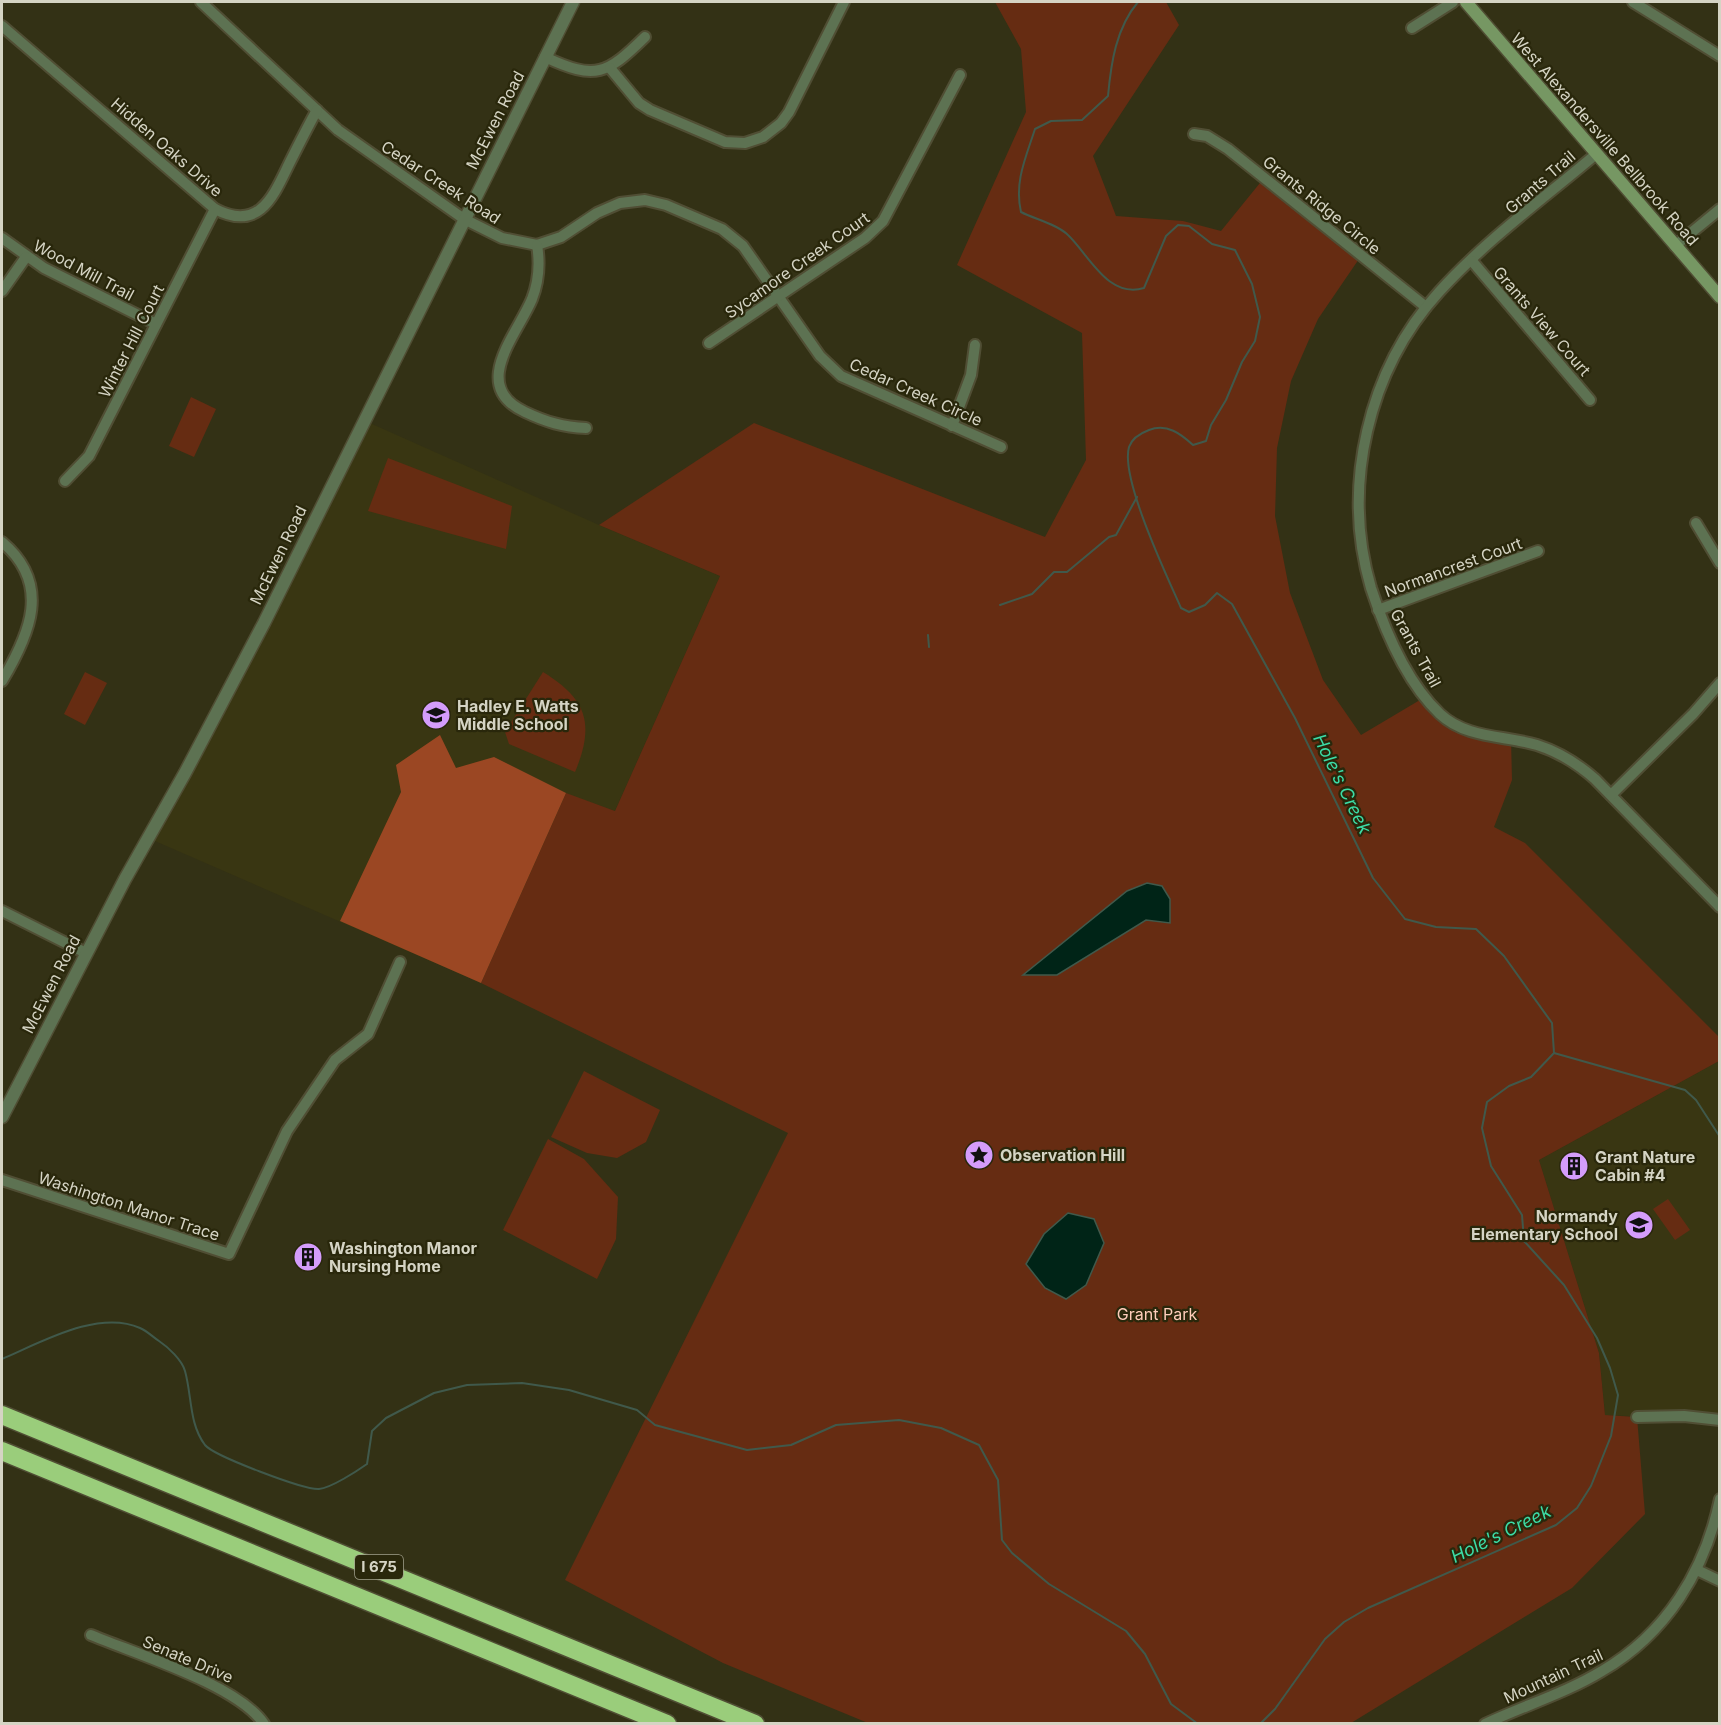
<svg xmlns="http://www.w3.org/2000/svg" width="1721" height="1725" viewBox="0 0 1721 1725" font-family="Inter,sans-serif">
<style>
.built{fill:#393612}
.green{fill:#662c12}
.forest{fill:#9b4723}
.water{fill:#002417;stroke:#40594b;stroke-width:1.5}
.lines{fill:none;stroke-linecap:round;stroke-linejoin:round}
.stream{stroke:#40594b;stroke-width:2}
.minor-casing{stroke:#504e34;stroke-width:14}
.tertiary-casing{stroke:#504e34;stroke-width:15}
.secondary-casing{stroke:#504e34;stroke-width:15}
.motorway-casing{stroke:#504e34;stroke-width:21}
.minor{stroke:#5d7252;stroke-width:10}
.tertiary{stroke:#5d7252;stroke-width:12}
.secondary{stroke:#769763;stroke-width:12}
.motorway{stroke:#9acd7b;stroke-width:18}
.labels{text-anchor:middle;stroke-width:4.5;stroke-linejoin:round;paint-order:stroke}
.shield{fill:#29270b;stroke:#a1a08c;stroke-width:1.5}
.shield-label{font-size:15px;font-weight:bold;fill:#d5d4c4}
.street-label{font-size:16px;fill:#d5d4c4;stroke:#29270b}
.poi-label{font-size:16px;font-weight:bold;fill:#d5d4c4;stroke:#29270b;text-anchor:start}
.park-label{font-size:16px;fill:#fecdba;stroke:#29270b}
.water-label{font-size:18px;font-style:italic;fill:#3cdca6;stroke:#29270b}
</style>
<rect width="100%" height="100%" fill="#333115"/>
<g class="built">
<polygon points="363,420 599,525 720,576 615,811 566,794 481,983 148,838"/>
<polygon points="1719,1061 1719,1420 1605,1415 1599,1353 1539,1160"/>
</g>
<g class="green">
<polygon points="995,2 1166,2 1179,25 1093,156 1116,216 1183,221 1221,231 1264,178 1361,256 1318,319 1291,381 1277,448 1275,516 1290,593 1323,680 1361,735 1425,697 1443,716 1511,739 1512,780 1494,827 1525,843 1719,1037 1719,1061 1539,1160 1599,1353 1605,1415 1637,1417 1645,1514 1572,1588 1351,1723 868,1723 723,1663 565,1580 788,1133 481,983 566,793 615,811 720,576 599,525 754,423 1045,537 1086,460 1082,333 957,265 1026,112 1021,49"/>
<polygon points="191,397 216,409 194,457 169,446"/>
<polygon points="388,458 512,506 506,549 368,511"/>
<polygon points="85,672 107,683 85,725 64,714"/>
<path d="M543,672c44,27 52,52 32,100l-66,-28 -4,-12z"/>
<polygon points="584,1071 660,1110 646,1142 617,1158 587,1153 551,1137"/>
<polygon points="548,1139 584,1159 618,1197 616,1239 597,1279 503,1230"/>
<polygon points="1668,1199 1690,1230 1675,1240 1653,1209"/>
</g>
<polygon class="forest" points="440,735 456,768 494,757 566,793 481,983 340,921 401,792 396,765"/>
<g class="water">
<polygon points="1147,883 1162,886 1170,899 1170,923 1146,920 1057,975 1023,975 1127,891"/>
<polygon points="1068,1213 1094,1219 1104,1243 1086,1285 1066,1299 1045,1288 1026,1264 1044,1234"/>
</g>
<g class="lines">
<g class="stream">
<path d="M1138,2c-22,26 -27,61 -30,94l-26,24 -31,1 -16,8c-9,28 -21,53 -14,83 13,7 36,12 47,23 21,20 40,64 76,53l22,-52 12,-11 11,1 23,18 23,6 17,34 8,33 -5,24 -13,21 -16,38 -15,25 -5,16 -13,4c-12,-11 -26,-22 -44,-15 -8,3 -17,8 -20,17 -9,31 38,129 52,161l8,4 16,-7 12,-12 15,11 63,114 78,160 32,41 31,8 40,2 28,27 48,67 2,30 -23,24 -22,9 -22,16 -5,26 9,38 31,49 2,26 40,44 33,53 13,30 8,27 -7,41 -20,50 -14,22 -21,17 -188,83 -24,14 -19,17 -50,70 -15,15"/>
<polyline points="1000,605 1032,594 1054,572 1067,572 1109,537 1116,535 1137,497"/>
<polyline points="928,635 929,647"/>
<polyline points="1554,1053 1685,1090 1696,1100 1720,1137"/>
<path d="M2,1359c38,-16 96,-50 138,-31 7,3 13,9 19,13 9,6 23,19 26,30 7,25 4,53 20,74 9,11 99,45 114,44 12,-1 38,-18 48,-25l5,-33 14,-13 48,-25 33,-8 55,-2 47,7 68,20 18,15 92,25 44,-5 45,-20 63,-5 42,8 38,17 19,35 4,60 10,13 37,31 77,47 19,23 26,50 27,20"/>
</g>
<g class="minor-casing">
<g id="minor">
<polyline points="201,2 338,130 464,219 502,238 537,245 561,237 597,213 620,203 645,200 666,205 722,229 743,246 820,356 841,376 1001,447"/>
<polyline points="1633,2 1720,56"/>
<path d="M2,26l213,183c44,23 58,-12 74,-45 9,-18 18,-36 28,-54"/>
<polyline points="1412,28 1453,2"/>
<path d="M545,57c51,24 62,17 100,-20"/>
<polyline points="610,68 639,103 650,110 725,142 745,143 763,137 781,123 789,112 844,2"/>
<polyline points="1194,134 1207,136 1228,149 1426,307"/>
<path d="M1595,155c-52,44 -110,86 -156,137 -71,78 -98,194 -68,296 14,43 35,94 69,126 27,25 64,21 97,31 22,7 41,19 58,34l125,128"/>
<polyline points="2,238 44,268 156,324"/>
<path d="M537,245c3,18 2,36 -5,54 -15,36 -63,87 -7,113 21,10 38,15 61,16"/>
<polyline points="1675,246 1720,209"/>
<polyline points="1472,261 1590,400"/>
<polyline points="2,291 26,257"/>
<polyline points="709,343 865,238 883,221 960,75"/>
<polyline points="952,426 971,375 975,345"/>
<polyline points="65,481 89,456 215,209"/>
<polyline points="1696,523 1720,563"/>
<path d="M2,542c50,42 28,92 0,139"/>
<polyline points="1378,610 1538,551"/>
<polyline points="1611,795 1693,714 1720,683"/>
<polyline points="2,911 86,953"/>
<polyline points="2,1180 229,1254 287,1131 335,1060 368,1034 400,962"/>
<polyline points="1637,1417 1684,1416 1720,1420"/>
<polyline points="1697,1570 1720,1581"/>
<path d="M91,1635c45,19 147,50 173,89"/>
<path d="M1485,1724c38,-18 81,-31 117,-53 64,-37 103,-100 118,-172"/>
</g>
</g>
<g class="tertiary-casing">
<polyline id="tertiary" points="2,1117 125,879 185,773 264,623 573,2"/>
</g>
<g class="secondary-casing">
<polyline id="secondary" points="1466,2 1720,297"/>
</g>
<g class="motorway-casing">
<g id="motorway">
<polyline points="2,1415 755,1724"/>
<polyline points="2,1451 667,1724"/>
</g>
</g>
<use href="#minor" class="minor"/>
<use href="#tertiary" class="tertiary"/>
<use href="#secondary" class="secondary"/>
<use href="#motorway" class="motorway"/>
</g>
<defs>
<g id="school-disc" transform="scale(1.5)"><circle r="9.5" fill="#d49cfb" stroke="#29270b"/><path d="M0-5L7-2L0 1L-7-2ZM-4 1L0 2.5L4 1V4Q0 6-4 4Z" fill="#111"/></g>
<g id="sight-disc" transform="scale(1.5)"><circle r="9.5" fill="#d49cfb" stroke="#29270b"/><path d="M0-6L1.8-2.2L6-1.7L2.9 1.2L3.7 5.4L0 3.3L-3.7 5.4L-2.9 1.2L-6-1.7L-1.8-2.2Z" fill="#111"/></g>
<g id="building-disc" transform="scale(1.5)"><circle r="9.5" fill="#d49cfb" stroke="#29270b"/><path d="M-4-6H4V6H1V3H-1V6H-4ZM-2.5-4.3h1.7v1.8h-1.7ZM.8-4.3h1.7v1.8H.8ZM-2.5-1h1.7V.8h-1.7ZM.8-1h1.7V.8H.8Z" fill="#111"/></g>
</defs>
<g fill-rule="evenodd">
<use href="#school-disc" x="436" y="715"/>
<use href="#sight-disc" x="979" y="1155"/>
<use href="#building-disc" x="1574" y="1166"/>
<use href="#school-disc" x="1639" y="1225"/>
<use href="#building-disc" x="308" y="1257"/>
</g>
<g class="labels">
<rect class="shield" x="355" y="1555" width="48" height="24" rx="4.5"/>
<g class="shield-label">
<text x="379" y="1572">I 675</text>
</g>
<g class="street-label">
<text transform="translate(495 120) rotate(-63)" y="6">McEwen Road</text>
<text transform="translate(1605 139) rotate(49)" y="6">West Alexandersville Bellbrook Road</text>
<text transform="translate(167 147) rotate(41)" y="6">Hidden Oaks Drive</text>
<text transform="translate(441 182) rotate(33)" y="6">Cedar Creek Road</text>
<text transform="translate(1540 182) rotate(-41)" y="6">Grants Trail</text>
<text transform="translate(1322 205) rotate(39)" y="6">Grants Ridge Circle</text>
<text transform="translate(797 265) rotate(-35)" y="6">Sycamore Creek Court</text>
<text transform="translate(84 270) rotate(28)" y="6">Wood Mill Trail</text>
<text transform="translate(1542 321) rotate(49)" y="6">Grants View Court</text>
<text transform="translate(131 341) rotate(-63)" y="6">Winter Hill Court</text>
<text transform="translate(916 392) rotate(24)" y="6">Cedar Creek Circle</text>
<text transform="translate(278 555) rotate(-64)" y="6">McEwen Road</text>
<text transform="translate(1453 567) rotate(-20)" y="6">Normancrest Court</text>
<text transform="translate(1416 648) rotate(61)" y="6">Grants Trail</text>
<text transform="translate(51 984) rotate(-63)" y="6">McEwen Road</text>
<text transform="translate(129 1206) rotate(18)" y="6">Washington Manor Trace</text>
<text transform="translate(188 1659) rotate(23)" y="6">Senate Drive</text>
<text transform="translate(1553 1676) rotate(-25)" y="6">Mountain Trail</text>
</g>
<g class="poi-label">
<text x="457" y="712">Hadley E. Watts<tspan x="457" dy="18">Middle School</tspan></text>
<text x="1000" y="1161">Observation Hill</text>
<text x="1595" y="1163">Grant Nature<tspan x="1595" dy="18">Cabin #4</tspan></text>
<text x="1618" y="1222" text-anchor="end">Normandy<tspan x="1618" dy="18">Elementary School</tspan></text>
<text x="329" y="1254">Washington Manor<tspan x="329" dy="18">Nursing Home</tspan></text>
</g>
<g class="park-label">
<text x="1157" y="1320">Grant Park</text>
</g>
<g class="water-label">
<text transform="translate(1342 784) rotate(64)" y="6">Hole's Creek</text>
<text transform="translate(1501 1534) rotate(-26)" y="6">Hole's Creek</text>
</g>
</g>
<rect width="1721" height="1725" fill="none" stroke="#d5d4c4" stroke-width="6"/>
</svg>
